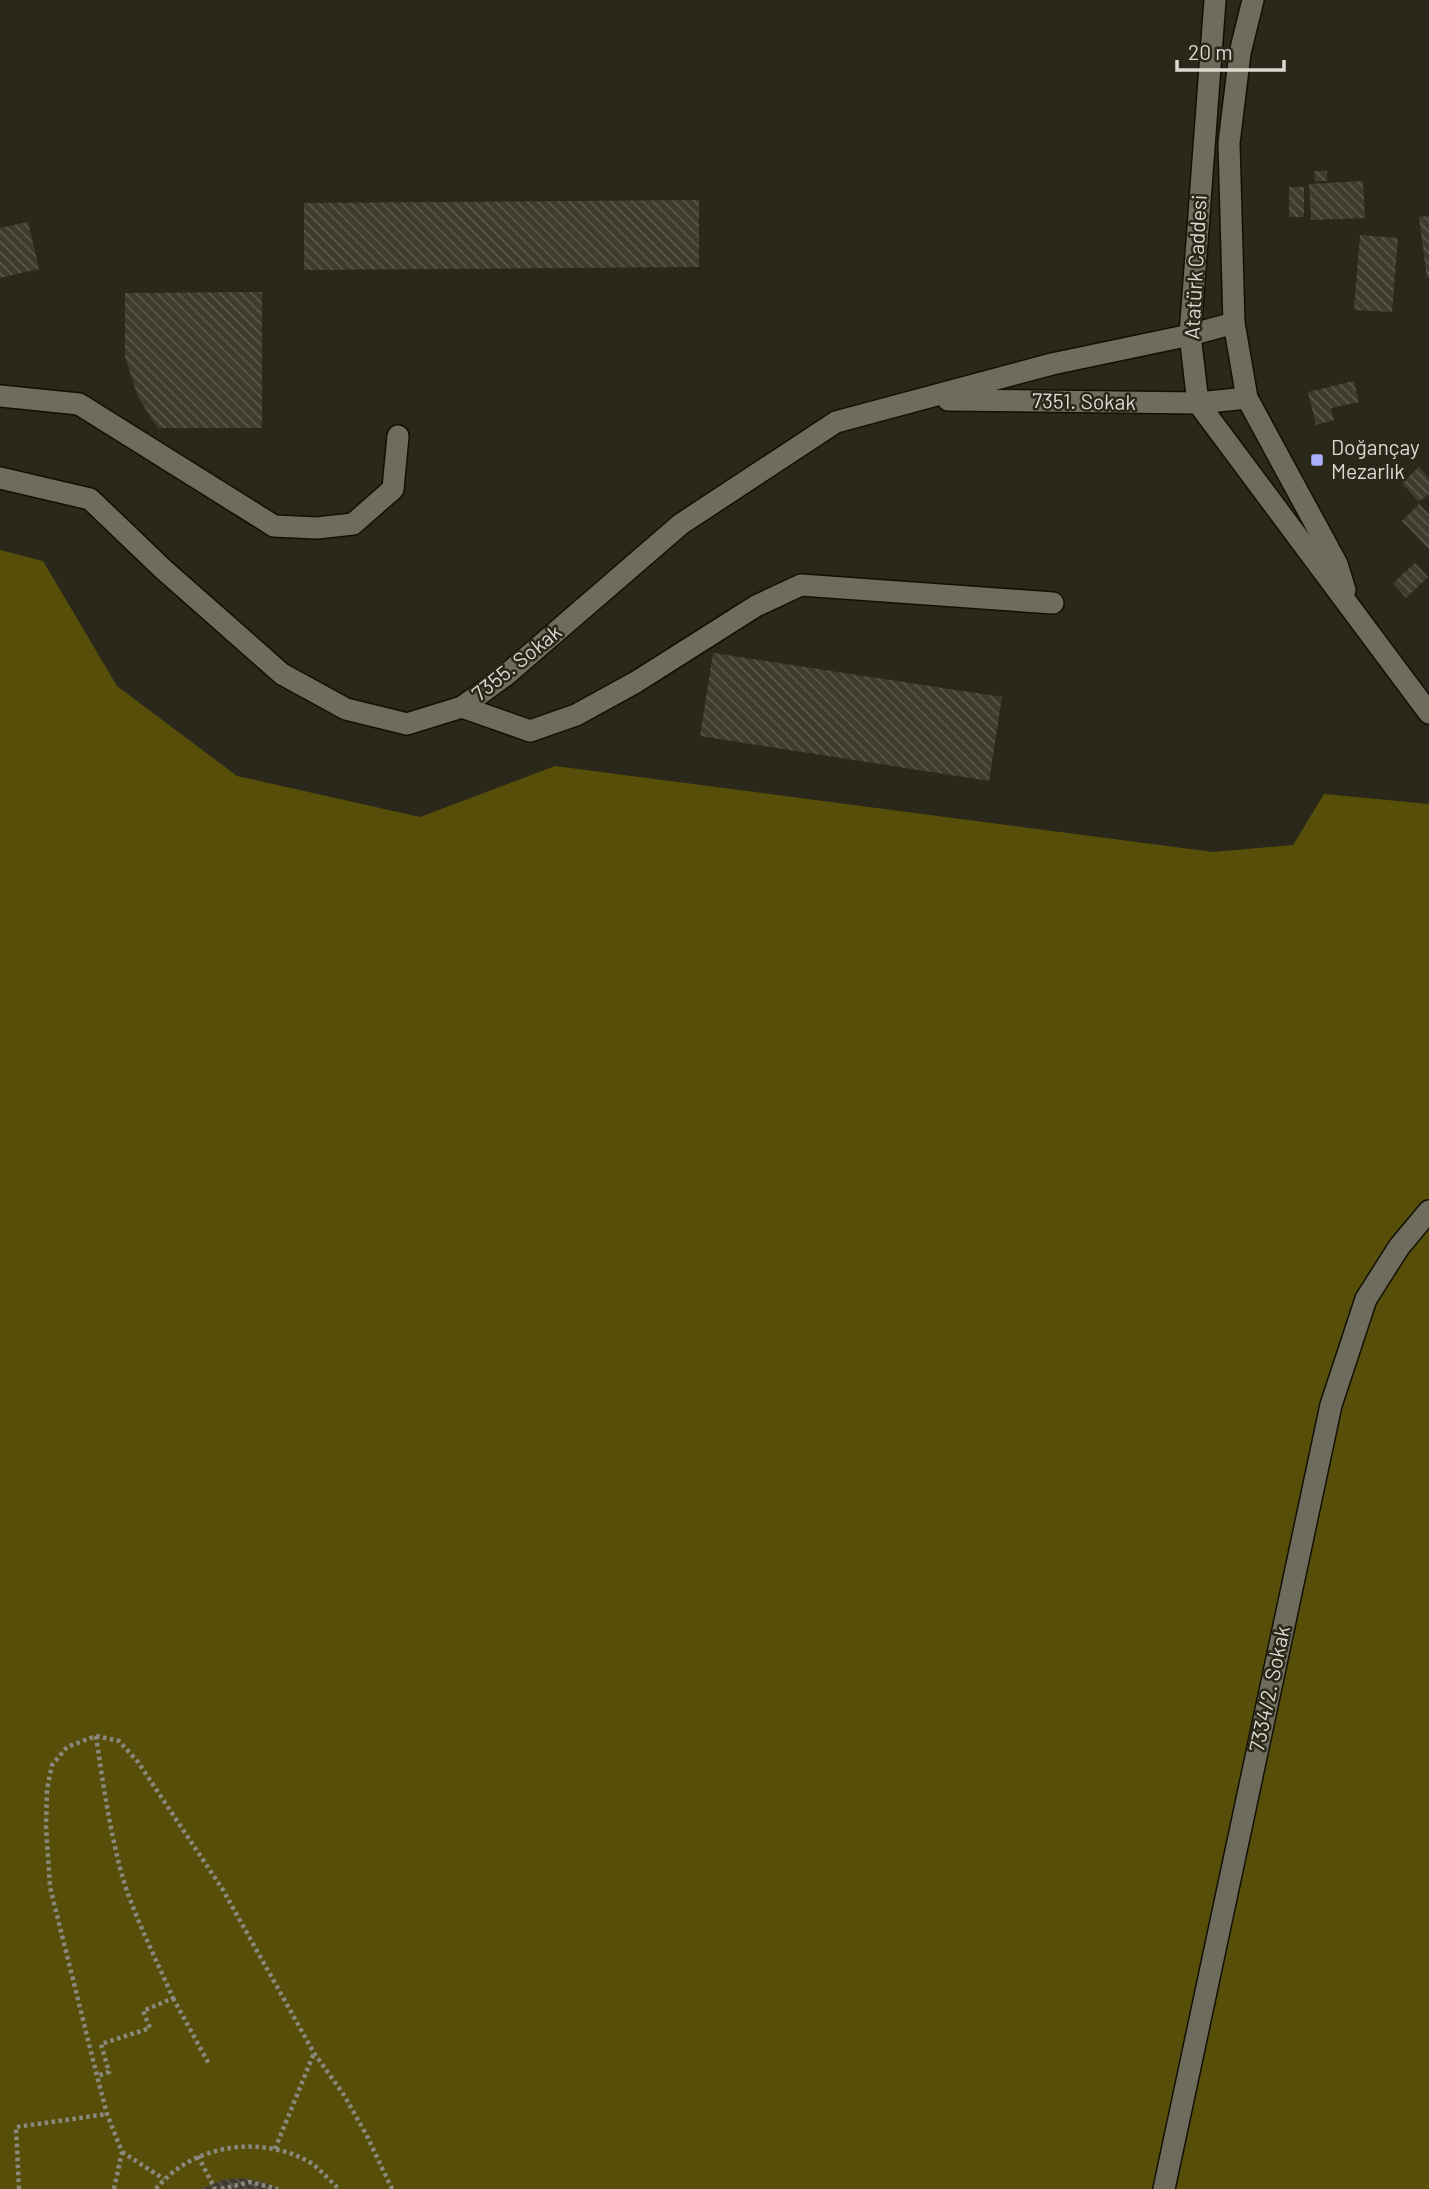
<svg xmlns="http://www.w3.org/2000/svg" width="1429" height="2189" viewBox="0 0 1429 2189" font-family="Barlow,sans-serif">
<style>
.park{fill:#574f09}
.building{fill:url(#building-back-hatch)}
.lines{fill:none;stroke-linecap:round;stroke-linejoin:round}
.minor-casing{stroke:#121004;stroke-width:24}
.path{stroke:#8a897d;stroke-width:4.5;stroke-dasharray:3.5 3.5;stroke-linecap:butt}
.minor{stroke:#6e6c5c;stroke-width:21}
.poi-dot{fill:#acaffb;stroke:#29281a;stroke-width:2.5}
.labels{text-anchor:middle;stroke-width:5;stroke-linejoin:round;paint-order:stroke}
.street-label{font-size:21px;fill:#dbdad1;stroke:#29281a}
.poi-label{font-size:21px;fill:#dbdad1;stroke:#29281a;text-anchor:start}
</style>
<defs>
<pattern id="building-back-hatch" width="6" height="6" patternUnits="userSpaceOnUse" patternTransform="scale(1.75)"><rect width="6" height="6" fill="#3e3c2e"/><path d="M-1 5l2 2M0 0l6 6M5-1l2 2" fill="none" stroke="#59584b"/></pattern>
</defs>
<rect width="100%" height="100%" fill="#29281a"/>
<polygon class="park" points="0,550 43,561 117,686 237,776 420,817 555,766 1213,852 1293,845 1324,794 1429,804 1429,2189 0,2189"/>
<g class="building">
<polygon points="1314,171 1327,171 1327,181 1315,181"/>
<polygon points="1363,181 1365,218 1311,220 1309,184"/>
<rect x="1289" y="187" width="15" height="30"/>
<polygon points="699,200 699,267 304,270 304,203"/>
<polygon points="1429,216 1429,278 1427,278 1419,217"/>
<polygon points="28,222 39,269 0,278 0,228"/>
<polygon points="1360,235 1398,238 1392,312 1354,310"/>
<polygon points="262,292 262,428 158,428 138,397 125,357 125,293"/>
<polygon points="1354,381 1359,402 1331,408 1334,420 1316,425 1308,392"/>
<polygon points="1419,467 1429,478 1429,494 1419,502 1402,483"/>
<polygon points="1419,504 1429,514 1429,549 1402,521"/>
<polygon points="1415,563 1428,577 1406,598 1393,583"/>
<polygon points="713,653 1002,697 989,781 700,736"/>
<polygon points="241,2178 261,2181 279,2189 200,2189 222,2180"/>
</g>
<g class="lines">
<g class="minor-casing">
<g id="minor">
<polyline points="1215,0 1190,335 1198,403 1429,713"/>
<polyline points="1253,0 1240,53 1229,143 1234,323 1247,398 1337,564 1345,590"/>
<polyline points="0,396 79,404 274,526 317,528 353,524 393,489 398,436"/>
<polyline points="948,400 1198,403 1247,398"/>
<polyline points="0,478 90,499 163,569 282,674 346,709 407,724 462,707 506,675 681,524 836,422 1052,364 1190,335 1234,323"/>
<polyline points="462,707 530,731 576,715 636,682 756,606 801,585 1053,603"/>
<polyline points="1164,2189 1331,1405 1366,1299 1399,1247 1429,1211"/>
</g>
</g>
<g class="path">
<path d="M96,1736c7,48 14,96 27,143 13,41 33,80 50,119l-30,13 7,17 -49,16 8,28 -12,4"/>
<polyline points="173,1998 209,2064"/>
<polyline points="275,2149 314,2053"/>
<polyline points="122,2152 164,2179"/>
<polyline points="198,2156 215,2189"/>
<polyline points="19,2189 16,2127 107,2114"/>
<polyline points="114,2189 122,2152 107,2114 97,2076 50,1887 46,1826 47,1789 52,1765 67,1747 96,1736 119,1741 138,1762 223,1890 314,2053 344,2095 366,2134 392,2189"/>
<path d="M156,2189c36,-45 106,-55 155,-26 10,7 19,18 28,26"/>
<polyline points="221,2189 250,2182 278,2189"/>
</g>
<use href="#minor" class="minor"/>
</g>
<rect class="poi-dot" x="1310" y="453" width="14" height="14" rx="3.5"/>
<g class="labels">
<g class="street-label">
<text transform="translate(1196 267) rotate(-87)" y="7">Atatürk Caddesi</text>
<text transform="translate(1084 402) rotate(1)" y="7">7351. Sokak</text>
<text transform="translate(517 663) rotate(-39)" y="7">7355. Sokak</text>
<text transform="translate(1270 1689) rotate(-78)" y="7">7334/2. Sokak</text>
</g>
<g class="poi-label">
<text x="1331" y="455">Doğançay<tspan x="1331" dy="24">Mezarlık</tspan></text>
</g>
</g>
<path d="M1177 60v10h107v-10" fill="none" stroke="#dbdad1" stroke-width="3.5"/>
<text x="1188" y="60" font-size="21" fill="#dbdad1" stroke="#29281a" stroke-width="5" paint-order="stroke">20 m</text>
</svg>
